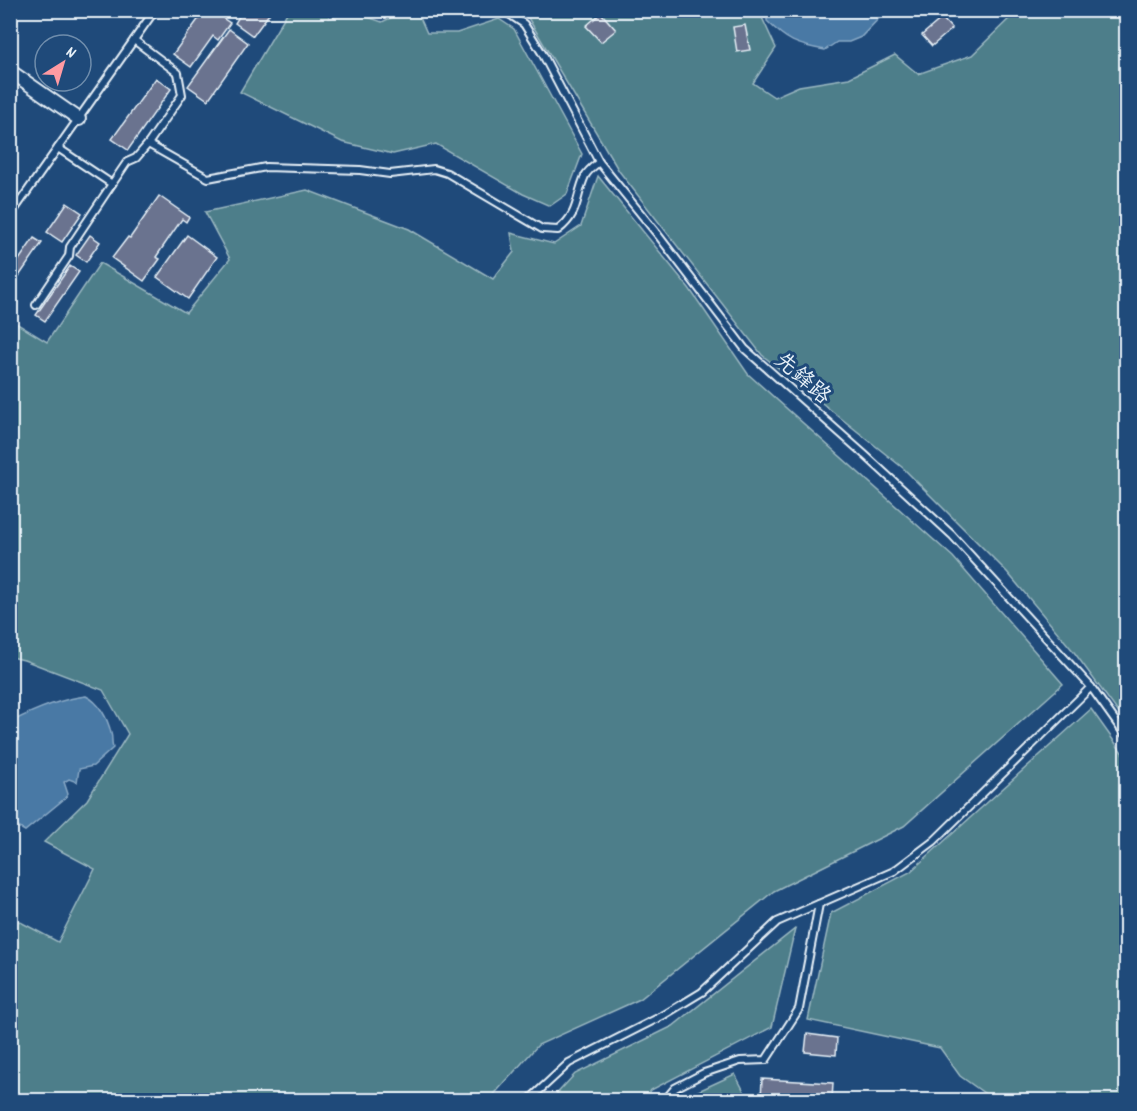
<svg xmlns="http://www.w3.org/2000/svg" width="1137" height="1111" viewBox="0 0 1137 1111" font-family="Dekko,'LXGW WenKai TC',sans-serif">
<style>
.green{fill:#4e7e8a;stroke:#9bb8c1;stroke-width:1.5}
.water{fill:#4979a5;stroke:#89a9c6;stroke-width:1.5}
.building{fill:#6b738f;stroke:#e8f1f8;stroke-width:1.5}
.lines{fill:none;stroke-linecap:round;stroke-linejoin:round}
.lane-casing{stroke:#e8f1f8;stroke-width:10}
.street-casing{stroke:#e8f1f8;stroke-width:16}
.lane{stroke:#1f4a7a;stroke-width:6}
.street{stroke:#1f4a7a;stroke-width:12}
.labels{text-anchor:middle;stroke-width:6;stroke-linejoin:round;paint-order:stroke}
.street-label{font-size:22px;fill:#e8f1f8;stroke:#1f4a7a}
</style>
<rect width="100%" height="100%" fill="#1f4a7a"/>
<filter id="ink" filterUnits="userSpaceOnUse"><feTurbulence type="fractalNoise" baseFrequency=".0167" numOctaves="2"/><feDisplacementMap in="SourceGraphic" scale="12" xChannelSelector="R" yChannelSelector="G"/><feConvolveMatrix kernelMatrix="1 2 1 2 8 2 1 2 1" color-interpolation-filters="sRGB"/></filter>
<g filter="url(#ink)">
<g class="green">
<polygon points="288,11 329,11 329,18 354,12 382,22 405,11 417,11 427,33 457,33 499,19 514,29 582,154 567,194 550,206 523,194 436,144 393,154 342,142 240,92"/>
<polygon points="524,11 759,11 776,48 753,83 774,97 799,86 849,78 895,55 918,74 972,55 1017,11 1126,11 1126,723 1074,652 1007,572 903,468 762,355 619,171"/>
<polygon points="598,176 689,288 748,374 953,557 1063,684 904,826 774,891 640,999 538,1045 489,1100 11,1100 11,917 58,942 95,869 44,842 87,800 128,734 103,690 24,660 11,657 11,320 47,342 100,263 186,313 230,259 205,212 307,190 409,229 493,279 514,252 511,233 554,244 581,226"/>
<polygon points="1091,709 1126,758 1126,1100 994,1100 960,1076 940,1048 808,1020 831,913 910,872"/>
<polygon points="795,929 772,1027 651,1090 645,1100 551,1100 575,1074 673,1026"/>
<polygon points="735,1074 747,1097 747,1100 679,1100"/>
</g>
<g class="water">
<path d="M767,11v-1l127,1 -10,2 -23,24 -12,5h-12l-12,8c-29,-5 -38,-9 -58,-29z"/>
<path d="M86,696c13,6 22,23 25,37 2,6 0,9 2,15l-20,18 -14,3 -2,13 -8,-3 -5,3 4,12 -4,5 -39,32 -14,-8v-101c23,-12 49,-23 75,-26z"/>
</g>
<g class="building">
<polygon points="205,10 230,10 224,19 230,23 218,40 213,36 191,67 173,54"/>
<polygon points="243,10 272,10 253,36 235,23"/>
<polygon points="601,13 616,30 601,42 586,26"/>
<polygon points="942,18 952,29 932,46 922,35"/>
<polygon points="745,25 750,50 737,52 733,27"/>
<polygon points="229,29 248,43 208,100 188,86"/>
<polygon points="156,78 171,89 128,150 112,139"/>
<polygon points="159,196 189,217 186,222 182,219 156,257 160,259 144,281 112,258 128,237 130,238"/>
<polygon points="67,203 82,213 62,242 47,232"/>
<polygon points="90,235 100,242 86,262 76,255"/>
<polygon points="187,235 217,257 188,299 157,277"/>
<polygon points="34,238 42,243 10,289 10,273"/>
<polygon points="70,266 79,272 45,321 36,315"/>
<polygon points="807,1034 837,1038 836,1055 805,1052"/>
<polygon points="762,1079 833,1083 832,1100 761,1099"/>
</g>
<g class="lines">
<g class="lane-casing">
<g id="lane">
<polyline points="503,10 524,24 542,53 599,162 658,235 745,349 865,455 952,535 1091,687 1126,736"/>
<path d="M134,40l44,33 4,22 -34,49 60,34 58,-11 94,3 30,4 44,-5 13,4 95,56 16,1c22,-17 17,-32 27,-54 3,-6 9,-10 14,-14"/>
<polyline points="58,148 112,184 127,162 136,158 148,144"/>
<polyline points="10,216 155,10"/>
<polyline points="36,305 69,256 70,247 112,184"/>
<polyline points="529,1100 569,1063 664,1015 702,992 777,922 894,871 934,841 1091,687"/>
<polyline points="665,1100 675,1088 704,1073 740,1061 766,1060 799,1009 819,904"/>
</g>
</g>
<g class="street-casing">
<polyline id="street" points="10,71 79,119"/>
</g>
<use href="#lane" class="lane"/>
<use href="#street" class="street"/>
</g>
</g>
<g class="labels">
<g class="street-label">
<text transform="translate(804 377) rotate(41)" y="8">先鋒路</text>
</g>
</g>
<rect width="1137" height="1111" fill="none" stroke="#1f4a7a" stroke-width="36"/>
<rect x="18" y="18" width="1101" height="1075" fill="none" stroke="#e8f1f8" stroke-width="2" filter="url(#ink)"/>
<g transform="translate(63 63) rotate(37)"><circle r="28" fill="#1f4a7a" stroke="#6f8dac" stroke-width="1.5"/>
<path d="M0-4.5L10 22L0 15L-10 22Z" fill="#ff9aa2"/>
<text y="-9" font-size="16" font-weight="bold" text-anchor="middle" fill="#e8f1f8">N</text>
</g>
</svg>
